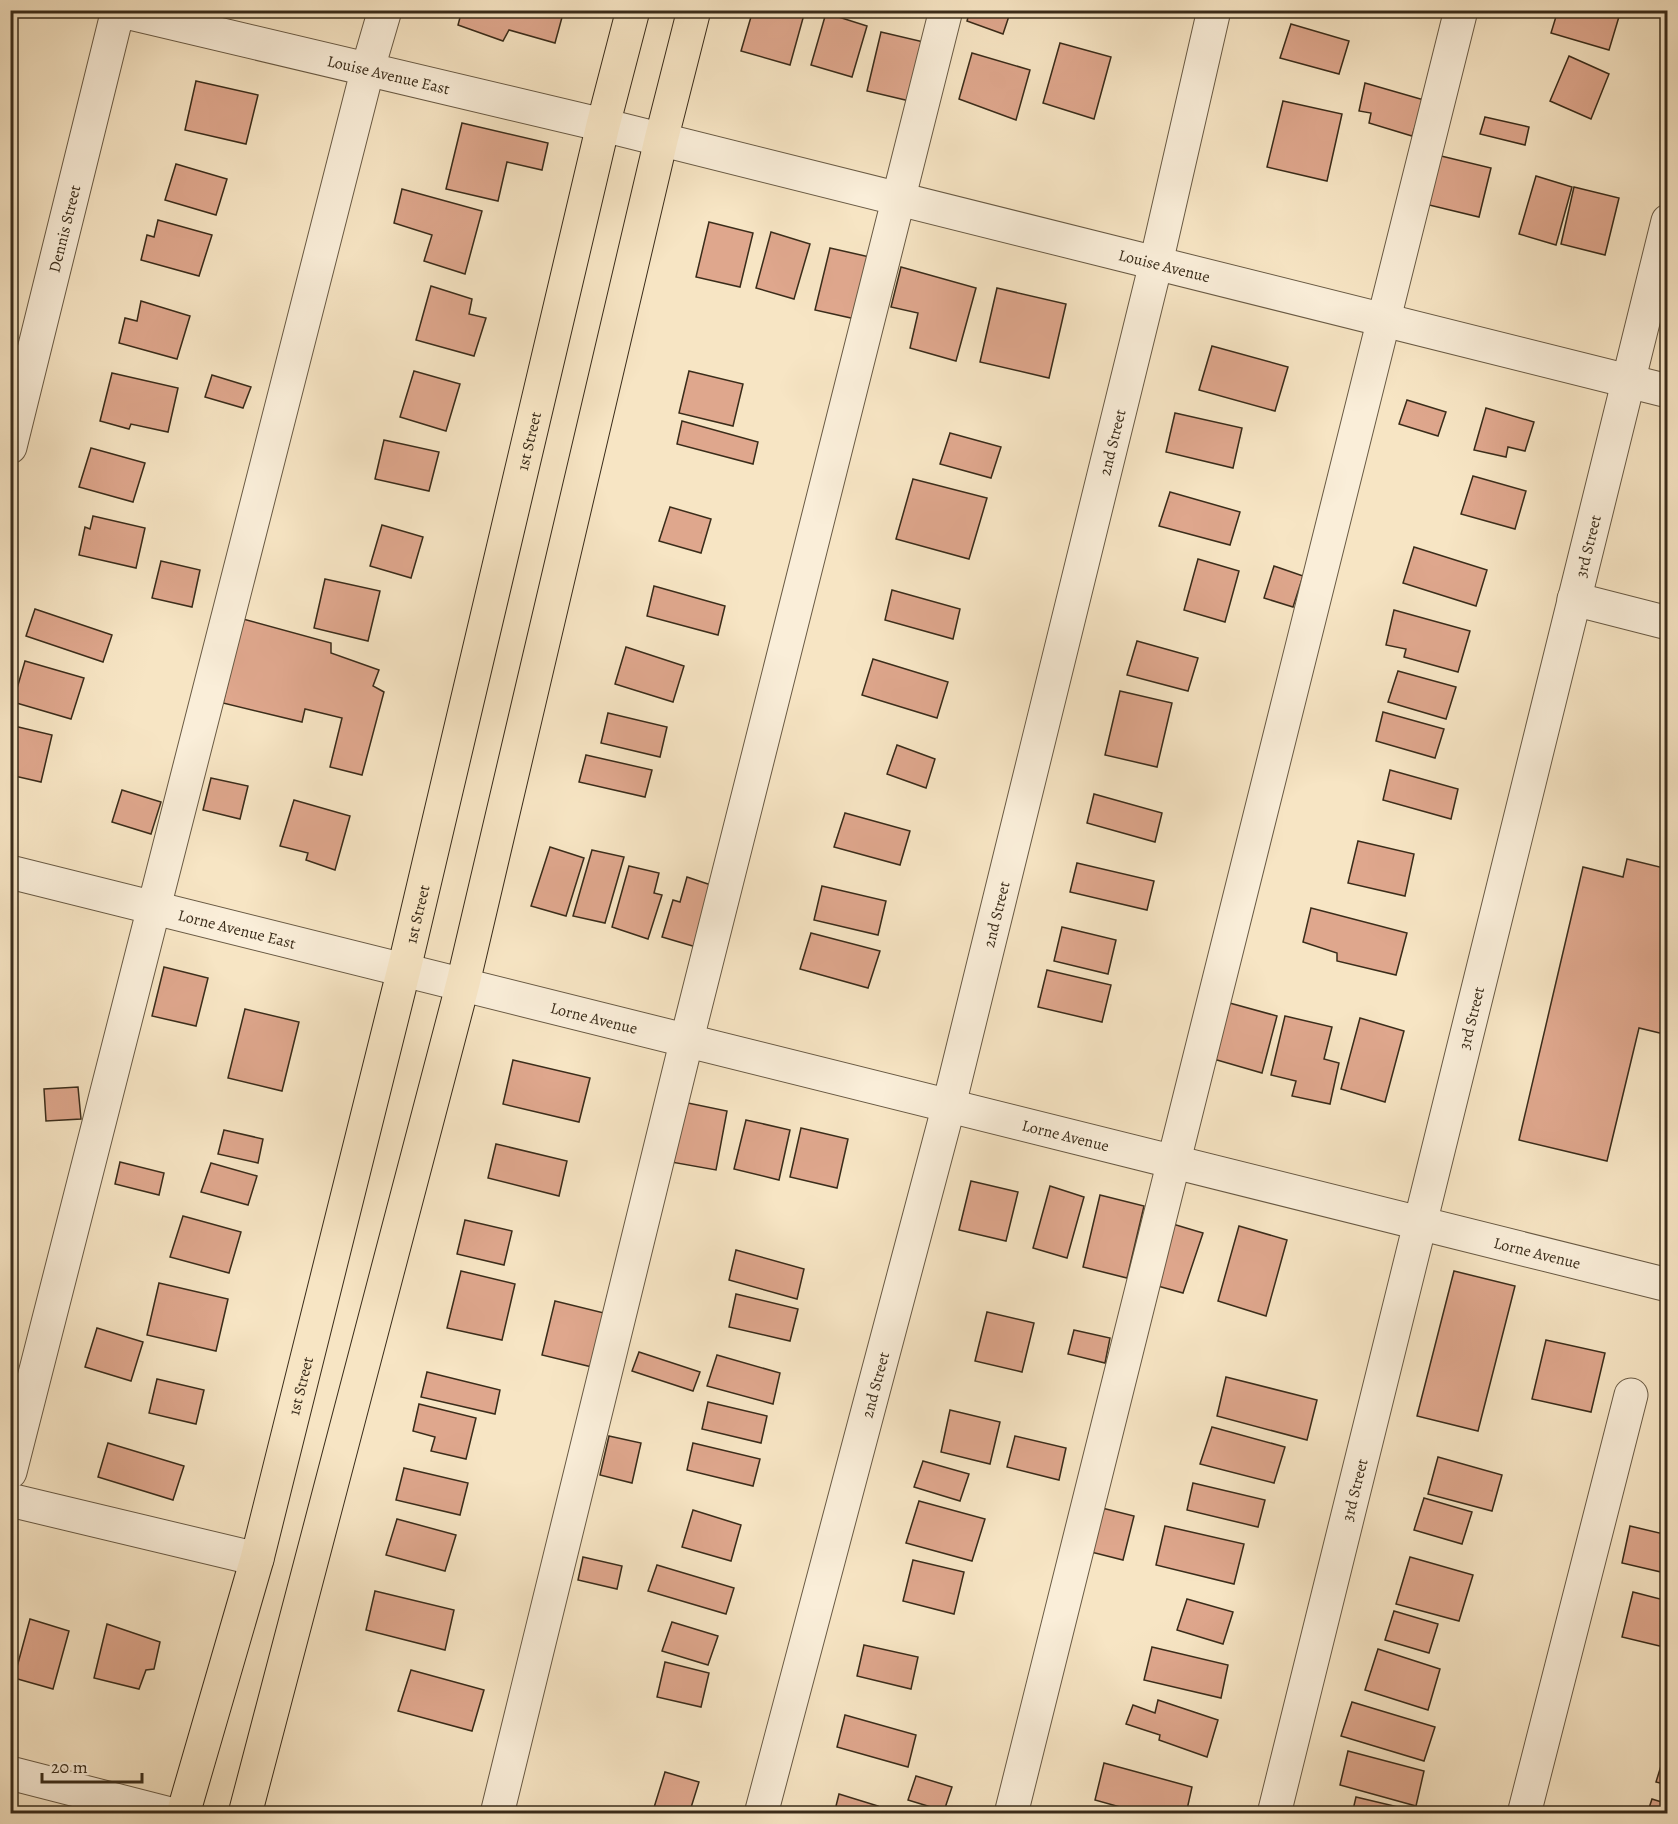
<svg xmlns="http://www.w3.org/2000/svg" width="1678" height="1824" viewBox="0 0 1678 1824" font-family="Alegreya,serif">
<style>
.building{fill:#dfa78d;stroke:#3a2c1a;stroke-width:1.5}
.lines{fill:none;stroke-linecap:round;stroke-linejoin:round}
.minor-casing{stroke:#695a44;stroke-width:35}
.major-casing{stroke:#3a2c1a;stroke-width:35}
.minor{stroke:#faeed9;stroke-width:33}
.major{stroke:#f7e5c4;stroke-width:33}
.labels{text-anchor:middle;stroke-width:5;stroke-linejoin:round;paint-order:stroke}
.street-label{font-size:16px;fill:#3a2c1a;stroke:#faeed9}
</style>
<rect width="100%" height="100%" fill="#f7e5c4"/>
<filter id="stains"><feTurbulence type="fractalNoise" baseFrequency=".00333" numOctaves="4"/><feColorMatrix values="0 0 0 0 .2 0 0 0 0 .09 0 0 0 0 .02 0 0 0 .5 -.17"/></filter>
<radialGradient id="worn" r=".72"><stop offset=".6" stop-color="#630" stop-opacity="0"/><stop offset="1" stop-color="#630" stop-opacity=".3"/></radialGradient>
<g class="building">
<polygon points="462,10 564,10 555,43 509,30 503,41 458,25"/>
<polygon points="753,10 805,11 790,65 741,51"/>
<polygon points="970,10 1011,10 1003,34 967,21"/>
<polygon points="1558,10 1621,10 1609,50 1551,33"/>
<polygon points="826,13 867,26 852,77 811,65"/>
<polygon points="1291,24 1349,41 1339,74 1280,58"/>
<polygon points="881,32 928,43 914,102 867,91"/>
<polygon points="1060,43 1111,57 1094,119 1043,103"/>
<polygon points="972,53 1030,70 1016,120 959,99"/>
<polygon points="1569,56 1609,74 1591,119 1550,101"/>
<polygon points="196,81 258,95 246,144 185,130"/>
<polygon points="1365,83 1424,100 1412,136 1369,123 1371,113 1359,111"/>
<polygon points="1283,101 1342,114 1327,181 1267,167"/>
<polygon points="1485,117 1529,127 1525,145 1480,134"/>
<polygon points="462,123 548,143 542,170 507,162 498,201 446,189"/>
<polygon points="1437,155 1491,168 1479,217 1425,204"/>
<polygon points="176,164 227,179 216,215 165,200"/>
<polygon points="1536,176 1572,187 1556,245 1519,234"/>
<polygon points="1574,187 1619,198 1605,255 1561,244"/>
<polygon points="402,189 482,211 465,274 424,261 432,235 394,223"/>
<polygon points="158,220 212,235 199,276 141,260 147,235 154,237"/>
<polygon points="709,222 753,233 740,287 696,277"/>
<polygon points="771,232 810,244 794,299 756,288"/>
<polygon points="830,248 874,258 860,320 815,310"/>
<polygon points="901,267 976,288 956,361 910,348 918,313 891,307"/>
<polygon points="431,286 472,299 469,314 486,318 474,356 416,340"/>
<polygon points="997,288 1066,304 1049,378 980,362"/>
<polygon points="141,301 190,316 177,359 119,343 125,318 137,321"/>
<polygon points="1212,346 1288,367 1275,411 1199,390"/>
<polygon points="414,371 460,384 446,431 400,417"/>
<polygon points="689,371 743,384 733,426 679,413"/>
<polygon points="112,373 178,388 168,432 131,424 129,429 100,421"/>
<polygon points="212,375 251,387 243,408 205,397"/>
<polygon points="1407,400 1446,412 1438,436 1399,424"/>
<polygon points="1486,408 1534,422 1525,451 1508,447 1506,457 1474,450"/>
<polygon points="1175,413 1242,428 1233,468 1166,452"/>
<polygon points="682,421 758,442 753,464 677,444"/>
<polygon points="950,433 1001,447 991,478 940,464"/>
<polygon points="384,440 439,452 429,491 375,479"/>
<polygon points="91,448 145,463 133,502 79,487"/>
<polygon points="1473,476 1526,491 1515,529 1461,514"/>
<polygon points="913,479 987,498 969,559 896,539"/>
<polygon points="1170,492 1240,512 1230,545 1159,526"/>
<polygon points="670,507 711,519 701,553 659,541"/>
<polygon points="93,516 145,528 136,568 79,555 85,527 90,529"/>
<polygon points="382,525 423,537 411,578 370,566"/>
<polygon points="1414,547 1487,570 1476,606 1403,583"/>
<polygon points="1198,559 1239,571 1225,622 1184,610"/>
<polygon points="161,561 200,570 192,607 152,598"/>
<polygon points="1274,566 1303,576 1293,607 1264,598"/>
<polygon points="325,579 380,591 368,641 314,628"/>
<polygon points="654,586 725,606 718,635 647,616"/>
<polygon points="892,590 960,609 953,639 885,620"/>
<polygon points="35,609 112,635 103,662 26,636"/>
<polygon points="1394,610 1470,631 1458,672 1404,657 1406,649 1386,645"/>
<polygon points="243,619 331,643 331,653 379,670 373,686 384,692 362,775 330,767 342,718 305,709 302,722 223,703"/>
<polygon points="1137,641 1198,658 1188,691 1127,675"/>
<polygon points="626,647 684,666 673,702 615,684"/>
<polygon points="873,659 948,682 937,718 862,695"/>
<polygon points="25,661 84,678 71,719 13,702"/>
<polygon points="1398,671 1456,687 1446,719 1388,702"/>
<polygon points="1120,691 1172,703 1157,767 1105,755"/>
<polygon points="1383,712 1444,729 1435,758 1376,741"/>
<polygon points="608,713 667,727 660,757 601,743"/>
<polygon points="10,725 52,735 41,782 10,775"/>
<polygon points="897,745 935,759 926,788 887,774"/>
<polygon points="586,755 652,770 645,797 579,782"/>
<polygon points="1390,770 1458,789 1451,819 1383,800"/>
<polygon points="211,778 248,786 240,819 203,810"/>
<polygon points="122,790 161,802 151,834 112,822"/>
<polygon points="1094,794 1162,813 1155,842 1087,823"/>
<polygon points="294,800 350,816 335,870 306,860 308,853 280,846"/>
<polygon points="845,813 910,831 900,865 834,847"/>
<polygon points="1358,841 1414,854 1405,896 1348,883"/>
<polygon points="550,847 584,858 566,916 531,906"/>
<polygon points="592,850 624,857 605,923 573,916"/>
<polygon points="1627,859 1668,869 1668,1035 1639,1028 1607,1161 1519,1140 1583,867 1623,877"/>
<polygon points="1077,863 1154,881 1147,910 1070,892"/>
<polygon points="629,866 659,873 654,893 662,895 648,939 612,927"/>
<polygon points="687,877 720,888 703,949 662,937 673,900 680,902"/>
<polygon points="822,886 886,901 878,935 814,920"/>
<polygon points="1311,908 1407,933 1396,975 1337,961 1337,953 1303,942"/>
<polygon points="1062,927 1116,940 1108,974 1054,961"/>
<polygon points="811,933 880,951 868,988 800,969"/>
<polygon points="164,967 208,978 196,1026 152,1016"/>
<polygon points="1047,970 1111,985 1102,1022 1038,1007"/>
<polygon points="1226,1002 1277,1016 1262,1073 1210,1058"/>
<polygon points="245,1009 299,1022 282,1091 228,1078"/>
<polygon points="1285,1016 1332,1027 1324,1059 1339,1063 1330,1104 1292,1096 1296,1081 1271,1075"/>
<polygon points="1360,1018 1404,1031 1385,1102 1341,1089"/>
<polygon points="513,1060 590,1078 579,1122 503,1104"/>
<polygon points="78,1087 81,1119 46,1121 44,1089"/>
<polygon points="683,1102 727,1111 716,1170 671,1162"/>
<polygon points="746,1120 790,1130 779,1180 734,1169"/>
<polygon points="801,1128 848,1139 837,1188 790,1177"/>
<polygon points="224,1130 263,1139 258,1163 218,1154"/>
<polygon points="496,1144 567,1161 559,1196 488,1178"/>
<polygon points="120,1162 164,1173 159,1195 115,1184"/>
<polygon points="211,1163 257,1176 248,1205 201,1192"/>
<polygon points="971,1181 1018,1192 1006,1241 959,1230"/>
<polygon points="1050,1186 1084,1197 1067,1258 1033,1248"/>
<polygon points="1100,1195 1144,1206 1127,1278 1083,1267"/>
<polygon points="183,1216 241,1232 229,1273 170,1257"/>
<polygon points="465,1220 512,1231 504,1265 457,1254"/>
<polygon points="1166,1222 1203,1233 1183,1293 1147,1283"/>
<polygon points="1239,1226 1287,1240 1266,1316 1218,1301"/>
<polygon points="736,1250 804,1269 797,1299 729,1280"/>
<polygon points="461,1271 515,1284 502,1340 447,1328"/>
<polygon points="1454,1271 1515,1286 1478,1431 1417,1416"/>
<polygon points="159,1283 228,1299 216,1351 147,1335"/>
<polygon points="736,1294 798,1309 790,1341 729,1327"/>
<polygon points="555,1301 604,1313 592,1367 542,1355"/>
<polygon points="987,1312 1034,1323 1022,1372 975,1361"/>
<polygon points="97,1328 143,1342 131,1381 85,1367"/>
<polygon points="1074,1330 1110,1338 1105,1363 1068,1354"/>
<polygon points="1546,1340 1605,1353 1591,1412 1532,1399"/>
<polygon points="639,1352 700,1372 693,1391 632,1371"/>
<polygon points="717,1355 780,1373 773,1404 707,1386"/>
<polygon points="427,1372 500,1390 495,1414 421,1397"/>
<polygon points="1226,1377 1317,1400 1307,1440 1217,1416"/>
<polygon points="157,1379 204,1390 196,1424 149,1413"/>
<polygon points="708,1402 767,1416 761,1443 702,1429"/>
<polygon points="419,1404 476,1418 466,1459 431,1451 435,1437 413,1431"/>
<polygon points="950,1410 1000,1422 990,1464 941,1452"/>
<polygon points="1212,1427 1285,1447 1274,1483 1200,1464"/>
<polygon points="609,1436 641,1443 632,1483 600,1475"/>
<polygon points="1015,1436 1066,1448 1059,1480 1007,1467"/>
<polygon points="108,1443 184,1466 173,1500 98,1477"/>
<polygon points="693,1443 760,1459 753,1486 687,1470"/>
<polygon points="1438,1457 1502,1475 1492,1511 1428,1494"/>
<polygon points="923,1461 969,1474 960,1501 914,1487"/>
<polygon points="404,1468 468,1483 460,1515 396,1500"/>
<polygon points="1193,1483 1265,1500 1258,1527 1187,1510"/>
<polygon points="1424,1498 1472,1512 1462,1544 1414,1530"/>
<polygon points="919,1501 985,1519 972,1561 906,1543"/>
<polygon points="1102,1508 1134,1516 1123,1560 1091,1552"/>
<polygon points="693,1510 741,1525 731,1561 682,1547"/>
<polygon points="397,1519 456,1535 445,1571 386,1555"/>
<polygon points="1165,1526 1244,1544 1234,1584 1156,1565"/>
<polygon points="1630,1526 1668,1535 1668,1545 1661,1572 1622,1563"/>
<polygon points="583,1557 622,1566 617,1589 578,1580"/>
<polygon points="1410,1557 1473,1575 1459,1621 1396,1604"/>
<polygon points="913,1560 964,1572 954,1614 903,1601"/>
<polygon points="657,1565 734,1588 726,1614 648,1591"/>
<polygon points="375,1591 454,1610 445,1650 366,1630"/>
<polygon points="1633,1592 1668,1601 1668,1648 1622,1637"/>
<polygon points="1187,1599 1233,1612 1223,1644 1177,1630"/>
<polygon points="1394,1611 1438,1624 1429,1653 1385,1640"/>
<polygon points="30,1619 69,1631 53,1689 14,1678"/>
<polygon points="672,1622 718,1636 708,1665 662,1651"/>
<polygon points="107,1624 160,1642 154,1669 146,1670 139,1689 94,1678"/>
<polygon points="864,1645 918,1657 911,1689 857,1676"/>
<polygon points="1152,1647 1228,1665 1221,1698 1144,1680"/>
<polygon points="1378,1649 1440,1669 1428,1710 1365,1690"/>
<polygon points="665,1662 709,1673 701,1707 657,1697"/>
<polygon points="411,1670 484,1690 472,1731 398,1711"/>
<polygon points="1158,1700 1218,1720 1207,1757 1159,1740 1160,1735 1126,1724 1133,1705 1155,1713"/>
<polygon points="1352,1702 1435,1727 1424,1761 1341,1736"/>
<polygon points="845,1715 916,1735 908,1767 837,1747"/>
<polygon points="1348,1751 1424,1771 1416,1806 1340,1785"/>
<polygon points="1665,1753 1668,1753 1668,1785 1656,1782"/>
<polygon points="1104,1763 1192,1787 1186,1814 1145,1814 1095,1800"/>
<polygon points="665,1772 699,1782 689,1814 652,1814"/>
<polygon points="916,1776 952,1787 944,1811 908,1800"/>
<polygon points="839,1794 878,1806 876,1814 834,1814"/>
<polygon points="1356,1797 1415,1811 1414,1814 1352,1814"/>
<polygon points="1652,1799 1668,1804 1668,1814 1647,1814"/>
</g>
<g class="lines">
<g class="minor-casing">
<g id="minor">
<path id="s1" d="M117,10l486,115 1065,266"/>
<path id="s2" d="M10,447l108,-437"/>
<polyline points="1574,599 1668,623"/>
<path id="s3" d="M10,872l1658,413"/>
<polyline points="10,1472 368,68 385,10"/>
<polyline points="10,1500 257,1559"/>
<polyline points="10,1773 170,1814"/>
<polyline points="497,1814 687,1039 946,10"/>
<path id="s4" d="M761,1814l188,-709 207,-842 58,-253"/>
<polyline points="1011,1814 1461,10"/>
<path id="s5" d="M1274,1814l394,-1593"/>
<polyline points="1524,1814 1631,1395"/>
</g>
</g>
<g class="major-casing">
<g id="major">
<path id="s6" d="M183,1814l74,-255 147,-590 199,-844 30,-115"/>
<polyline points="245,1814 463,983 661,140 694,10"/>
</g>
</g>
<use href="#minor" class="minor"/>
<use href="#major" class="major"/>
</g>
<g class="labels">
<g class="street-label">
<text dy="6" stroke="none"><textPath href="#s1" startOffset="279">Louise Avenue East</textPath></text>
<text dy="6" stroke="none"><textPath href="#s2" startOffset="225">Dennis Street</textPath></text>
<text dy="6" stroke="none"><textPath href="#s1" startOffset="1078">Louise Avenue</textPath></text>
<text dy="6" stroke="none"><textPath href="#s6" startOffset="1416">1st Street</textPath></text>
<text dy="6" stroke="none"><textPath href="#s4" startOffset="1416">2nd Street</textPath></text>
<text dy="6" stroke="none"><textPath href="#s5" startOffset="1306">3rd Street</textPath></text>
<text dy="6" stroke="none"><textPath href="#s6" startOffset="930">1st Street</textPath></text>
<text dy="6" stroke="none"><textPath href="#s4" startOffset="930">2nd Street</textPath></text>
<text dy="6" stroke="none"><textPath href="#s3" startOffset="234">Lorne Avenue East</textPath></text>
<text dy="6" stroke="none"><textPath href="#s3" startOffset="602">Lorne Avenue</textPath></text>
<text dy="6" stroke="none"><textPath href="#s5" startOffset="820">3rd Street</textPath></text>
<text dy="6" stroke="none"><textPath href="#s3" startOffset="1088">Lorne Avenue</textPath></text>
<text dy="6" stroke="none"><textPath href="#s3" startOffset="1574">Lorne Avenue</textPath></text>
<text dy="6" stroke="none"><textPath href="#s4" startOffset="444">2nd Street</textPath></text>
<text dy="6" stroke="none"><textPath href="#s6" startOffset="444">1st Street</textPath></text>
<text dy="6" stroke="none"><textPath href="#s5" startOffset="334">3rd Street</textPath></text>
</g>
</g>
<rect width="1678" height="1824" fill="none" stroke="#f7e5c4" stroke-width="36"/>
<rect x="12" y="12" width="1654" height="1800" fill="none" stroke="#3a2c1a" stroke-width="3"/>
<rect x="18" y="18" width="1642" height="1788" fill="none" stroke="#3a2c1a" stroke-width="1.5"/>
<path d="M42 1773v9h100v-9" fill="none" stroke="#3a2c1a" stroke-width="3"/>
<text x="51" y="1773" font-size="18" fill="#3a2c1a" stroke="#faeed9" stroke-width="4.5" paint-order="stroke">20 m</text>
<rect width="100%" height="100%" filter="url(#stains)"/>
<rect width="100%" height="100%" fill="url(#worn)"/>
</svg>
